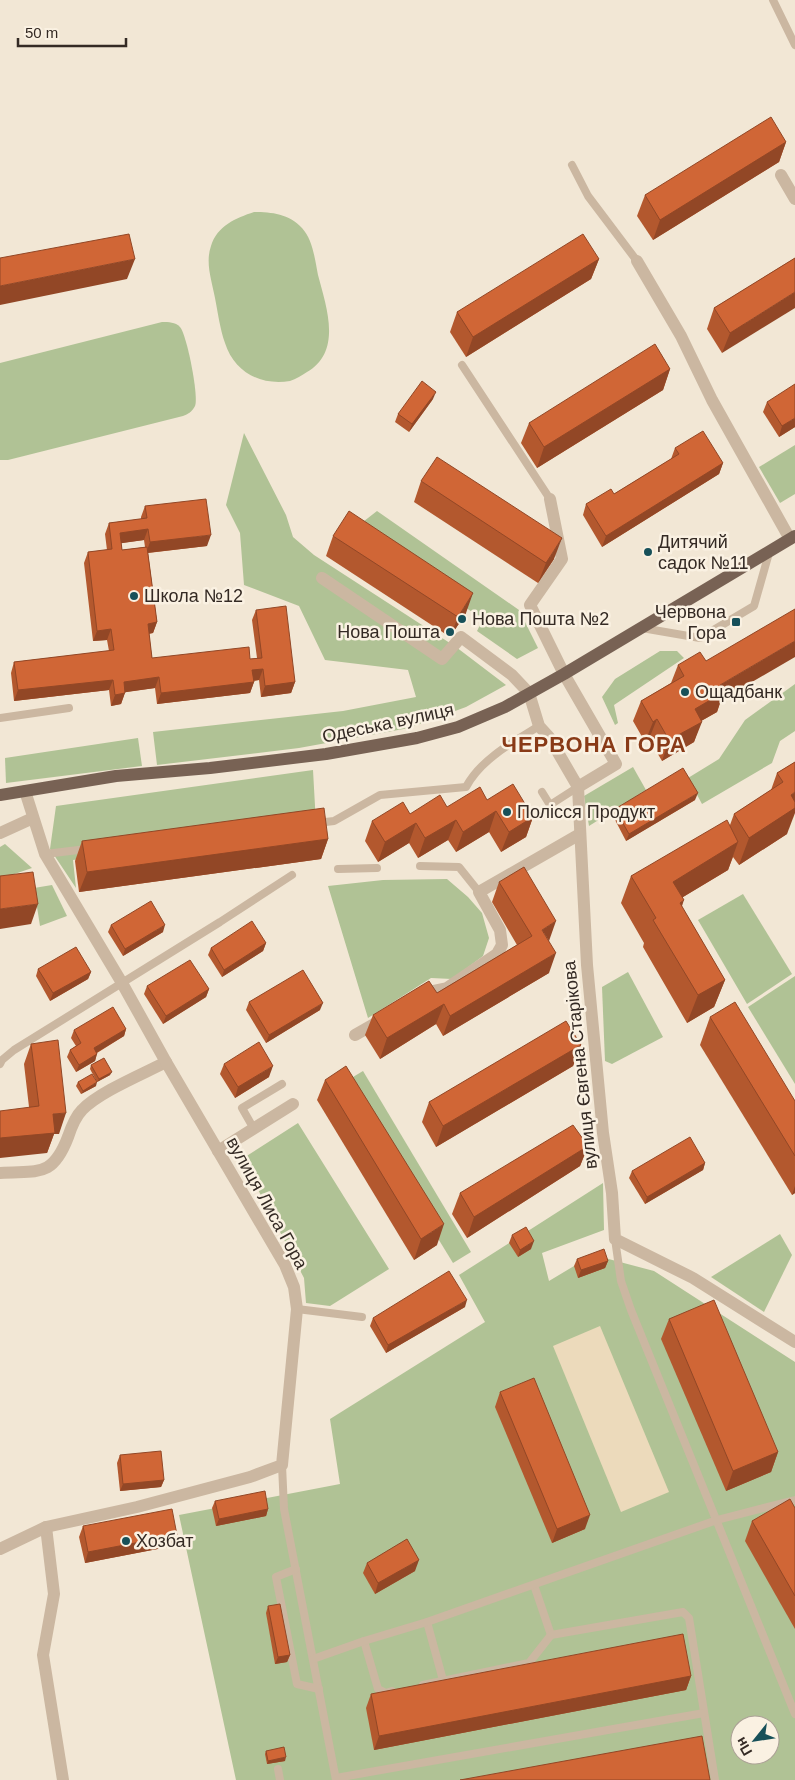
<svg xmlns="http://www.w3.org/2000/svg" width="795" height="1780" viewBox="0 0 795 1780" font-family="Helvetica,sans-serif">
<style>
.green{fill:#b0c295;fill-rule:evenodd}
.plaza{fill:#ecdabb}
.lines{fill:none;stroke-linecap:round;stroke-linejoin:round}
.service{stroke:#cbb7a1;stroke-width:8}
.minor{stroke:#cbb7a1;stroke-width:12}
.primary{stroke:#786254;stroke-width:12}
.wall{fill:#b3582e;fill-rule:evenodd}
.shaded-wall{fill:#924726}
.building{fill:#d06636;stroke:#924726}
.poi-dot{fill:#175059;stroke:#faf1e2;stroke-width:2}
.labels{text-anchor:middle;stroke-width:5;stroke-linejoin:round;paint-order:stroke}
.poi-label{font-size:18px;fill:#342a24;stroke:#faf1e2;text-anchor:start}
.street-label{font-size:18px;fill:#342a24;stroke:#faf1e2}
.district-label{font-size:22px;font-weight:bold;letter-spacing:1px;fill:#893a17;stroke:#faf1e2}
</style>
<rect width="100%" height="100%" fill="#f2e7d5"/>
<g class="green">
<path d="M254,212c18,0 35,2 48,16 11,12 13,32 16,47 8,31 25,76 -11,97 -5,3 -11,7 -17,9 -29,5 -56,-9 -65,-38 -5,-14 -7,-30 -10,-45 -3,-17 -10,-35 -4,-52 6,-20 25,-28 43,-34z"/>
<path d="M162,322c7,0 13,0 18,5 7,8 19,70 15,79 -3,6 -7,8 -12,10l-175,44h-8v-97z"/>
<polygon points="244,433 286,515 293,537 314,555 456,647 506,685 466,707 409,728 299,748 157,765 153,732 343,711 416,697 408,670 325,660 299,606 244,585 240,533 226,505"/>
<polygon points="795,445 795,494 780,503 759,467"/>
<polygon points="377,511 519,610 538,648 517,659 477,631 483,619 350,532"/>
<polygon points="660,651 677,651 684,658 614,705 618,723 615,725 602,697 615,679"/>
<polygon points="795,684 795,731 780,741 772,763 702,804 688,778 719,759 745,720"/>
<polygon points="138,738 142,766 6,783 5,758"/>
<polygon points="633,767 646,790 589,826 584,796"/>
<polygon points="313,770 316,824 73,860 76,888 50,849 56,806"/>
<polygon points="5,844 32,868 0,879 0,847"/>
<polygon points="447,879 468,897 482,913 489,938 483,956 452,979 431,978 368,1018 328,886 383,880"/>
<polygon points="52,885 67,916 40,926 34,888"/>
<polygon points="743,894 792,974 747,1004 698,920"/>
<polygon points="628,972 663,1037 612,1064 605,1061 602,987"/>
<polygon points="795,976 795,1084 748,1007"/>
<polygon points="363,1071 471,1252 453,1263 343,1083"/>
<polygon points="298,1123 389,1269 330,1306 306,1303 304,1278 242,1159"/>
<path d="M603,1183l1,47 -62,23 7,28 25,-15 27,-9 53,14 141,91v418h-559l-57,-265 161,-31 -10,-65 155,-97 -26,-47zM740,1725h30v30h-30z"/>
<polygon points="780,1234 792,1255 764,1312 711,1277"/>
</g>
<polygon class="plaza" points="600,1326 669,1492 621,1512 553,1346"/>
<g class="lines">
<g class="service">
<polyline points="773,0 795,45"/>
<polyline points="572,165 588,196 637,261"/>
<polyline points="462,365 550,499"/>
<polyline points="642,628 700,638 754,606 769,553"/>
<polyline points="0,718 69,708"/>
<polyline points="542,792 550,805 578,787"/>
<path d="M317,823l17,-2 46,-26 86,-8c15,-28 47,-45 73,-61"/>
<polyline points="45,854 87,849"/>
<polyline points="420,866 459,867 479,892"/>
<polyline points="338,869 377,868"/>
<polyline points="0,1064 2,1060 14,1050 220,922 292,875"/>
<polyline points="254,1129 242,1108 282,1084"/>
<polyline points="615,1239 621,1281 631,1310 795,1714"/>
<polyline points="297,1309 362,1317"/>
<polyline points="282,1465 284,1509 336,1780"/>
<polyline points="296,1569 276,1577 297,1684 319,1689"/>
<polyline points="534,1585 551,1635"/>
<polyline points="427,1622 443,1680"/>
<polyline points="364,1641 378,1689 386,1693 392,1691"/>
<polyline points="313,1659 364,1641 427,1622 717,1520 795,1500"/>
<polyline points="423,1685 529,1663 551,1635 683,1612 689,1618 715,1780"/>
<polyline points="278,1769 280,1780"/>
<polyline points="336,1778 704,1713"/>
</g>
<g class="minor">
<polyline points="781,175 795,199"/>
<polyline points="637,261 681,336 712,400 790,539"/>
<polyline points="550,499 562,559 530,605 564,674 616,764 578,787"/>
<polyline points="322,578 442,659 461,637 512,675 529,693 539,726 549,737 578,787 587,965 603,1133 612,1193 615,1239 693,1278 795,1342"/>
<polyline points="0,833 33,818"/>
<polyline points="420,997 428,992 447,988 497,954 502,945 500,930 479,892 580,834"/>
<polyline points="355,1035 383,1019"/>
<polyline points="218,1151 293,1104"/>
<path d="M0,1173c37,-3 52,6 68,-36 3,-9 7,-20 14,-27 17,-18 61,-36 84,-48"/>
<polyline points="46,1527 54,1594 43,1655 63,1780"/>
<polyline points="0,1549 46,1527 137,1507 250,1477 282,1465 297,1309 294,1287 285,1265 166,1062 122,983 45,854 25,791"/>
</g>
<polyline class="primary" points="0,795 116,776 210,768 326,754 417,738 458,727 505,707 564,674 795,536"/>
</g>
<g class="wall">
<polygon points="786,142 779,162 653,240 637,216 645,195"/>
<polygon points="795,258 722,353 707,329 714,308"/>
<polygon points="599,259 591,279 466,357 450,332 457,312"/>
<polygon points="670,369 663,390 537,468 521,443 529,423"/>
<polygon points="433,399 409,432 395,422 398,414"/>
<polygon points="767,402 795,427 779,437 763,412"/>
<polygon points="675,448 723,463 719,474 602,547 583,515 586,504 614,494 671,459"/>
<polygon points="421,481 554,559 538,583 414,502"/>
<path d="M145,506l62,40 -59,7 9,69 -4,11 -4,1 3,24 98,1 7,-1 -5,-38 4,-10 39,72 -4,11 -30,4 -2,-17 -5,1v1l-4,11 -93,11 -2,-16 -30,4 -4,12 -10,2 -2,-16 -95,11 -3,-28 3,-11 95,-11 -2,-11 -14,1 -9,-78 4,-11 19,-2 -2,-16 4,-11 32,-4v-2zM144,540l1,7 -23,3 -1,-7z"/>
<polygon points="333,536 466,613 450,637 326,556"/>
<polygon points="678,665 721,700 717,712 701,721 694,742 662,761 649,739 645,742 633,721 641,701 671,683"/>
<polygon points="795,762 787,834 739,865 733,857 728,870 683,897 682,907 725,980 714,1007 687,1023 643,947 644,943 621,903 631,876 730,825 734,814 771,790 777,773"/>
<polygon points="487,800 533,817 526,837 501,852 489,832 456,852 448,840 418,858 409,843 378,862 365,841 372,821"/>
<polygon points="695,800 626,841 613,816 615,809"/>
<polygon points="328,839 321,859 79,892 75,861 82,841"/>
<polygon points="499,882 549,941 549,973 443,1036 436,1024 380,1059 365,1035 373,1015 437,993 517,945 492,902"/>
<polygon points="111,925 163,932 123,956 108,932"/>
<polygon points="266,943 263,951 222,977 208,955 211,948"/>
<polygon points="38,969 91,972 88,979 50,1001 36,976"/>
<polygon points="147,986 209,989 206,997 163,1024 144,994"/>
<polygon points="249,1002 320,1010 266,1043 246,1010"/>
<polygon points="710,1017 795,1101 795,1193 792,1195 700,1045"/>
<polygon points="126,1029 124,1036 97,1053 95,1061 76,1072 67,1057 70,1050 76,1046 71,1038 74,1030"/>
<polygon points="31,1044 59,1134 54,1134 47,1153 29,1107 24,1064"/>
<polygon points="581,1045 573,1066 436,1147 422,1122 429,1102"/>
<polygon points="224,1064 269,1077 235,1098 220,1074"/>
<polygon points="91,1065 110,1075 97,1082 90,1069"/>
<polygon points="325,1080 437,1245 414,1260 317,1100"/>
<polygon points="78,1082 96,1086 81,1094 76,1086"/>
<polygon points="588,1146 580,1166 467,1238 452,1214 460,1193"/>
<polygon points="705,1163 703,1170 645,1204 629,1178 632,1171"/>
<polygon points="512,1235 531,1249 518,1257 509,1243"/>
<polygon points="577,1259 608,1261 605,1268 578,1278 574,1266"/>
<polygon points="465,1307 386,1353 370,1326 373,1318"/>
<polygon points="669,1319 778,1452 771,1472 726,1491 661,1339"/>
<polygon points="500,1392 585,1529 552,1543 495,1407"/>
<polygon points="120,1455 164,1480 161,1487 120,1491 117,1463"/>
<polygon points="215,1501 268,1509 266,1516 216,1526 212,1508"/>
<polygon points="795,1508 795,1629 745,1541 752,1521"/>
<polygon points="83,1526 173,1546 85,1563 79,1537"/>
<polygon points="367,1563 415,1571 375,1594 363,1573"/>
<polygon points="268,1606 290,1655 287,1662 275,1664 266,1613"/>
<polygon points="691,1676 686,1690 374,1750 366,1708 371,1694"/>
<polygon points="266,1751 285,1761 267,1764 265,1754"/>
</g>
<g class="shaded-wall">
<polygon points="786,142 779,162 653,240 660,220"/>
<polygon points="135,259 127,279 0,305 0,286"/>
<polygon points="599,259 591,279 466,357 473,337"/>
<polygon points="795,292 795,308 722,353 730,333"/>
<polygon points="670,369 663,390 537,468 544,447"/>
<polygon points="436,392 433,399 409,432 412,424"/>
<polygon points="795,418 795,427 779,437 782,426"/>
<polygon points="723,463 719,474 602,547 606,536"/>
<polygon points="148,529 144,540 116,544 120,533"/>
<polygon points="211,535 207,546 146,553 150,542"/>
<polygon points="562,538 554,559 538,583 546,563"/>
<polygon points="473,593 466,613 450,637 458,617"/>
<polygon points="157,622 153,633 144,634 148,624"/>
<polygon points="111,629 107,640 93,641 97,631"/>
<polygon points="795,641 795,657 721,700 717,712 687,729 695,709 720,685"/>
<polygon points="263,669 259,680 248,681 252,670"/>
<polygon points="159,677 155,688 120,693 124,682"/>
<polygon points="113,680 109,690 14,701 18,690"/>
<polygon points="254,682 250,693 157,704 161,693"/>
<polygon points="295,682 291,693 261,697 265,686"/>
<polygon points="125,693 121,704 111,706 115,695"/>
<polygon points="657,719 649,739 645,742 653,722"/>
<polygon points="702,722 694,742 662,761 669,740"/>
<polygon points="795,792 795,813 787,834 739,865 749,838 791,795"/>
<polygon points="698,793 695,800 626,841 629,834"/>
<polygon points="496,811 489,832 456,852 463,832"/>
<polygon points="533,817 526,837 501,852 509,832"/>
<polygon points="456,820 448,840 418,858 425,838"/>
<polygon points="416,823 409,843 378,862 385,842"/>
<polygon points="328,839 321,859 79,892 87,872"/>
<polygon points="738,842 728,870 663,909 673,882"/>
<polygon points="684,900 674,928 680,903"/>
<polygon points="38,904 31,924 0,929 0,909"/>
<polygon points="556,921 549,941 542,930"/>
<polygon points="165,925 163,932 123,956 125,949"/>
<polygon points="266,943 263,951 222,977 224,970"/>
<polygon points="556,953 549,973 443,1036 450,1016"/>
<polygon points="91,972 88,979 50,1001 53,993"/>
<polygon points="725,980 714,1007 687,1023 698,995"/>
<polygon points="209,989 206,997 163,1024 166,1016"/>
<polygon points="323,1003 320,1010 266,1043 269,1035"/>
<polygon points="444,1004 436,1024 380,1059 387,1038"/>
<polygon points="126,1029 124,1036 91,1056 94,1048"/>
<polygon points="581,1045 573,1066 436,1147 443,1126"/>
<polygon points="97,1054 95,1061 76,1072 79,1065"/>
<polygon points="273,1066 269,1077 235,1098 238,1087"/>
<polygon points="112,1072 110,1075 97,1082 99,1079"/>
<polygon points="97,1082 96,1086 81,1094 83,1091"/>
<polygon points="66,1113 59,1134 54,1134 47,1153 0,1158 0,1138 53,1114"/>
<polygon points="588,1146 580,1166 467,1238 474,1217"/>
<polygon points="705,1163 703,1170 645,1204 647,1197"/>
<polygon points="795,1186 795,1193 792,1195"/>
<polygon points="444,1224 437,1245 414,1260 421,1239"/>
<polygon points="534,1241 531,1249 518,1257 520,1250"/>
<polygon points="608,1261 605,1268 578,1278 581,1270"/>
<polygon points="467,1300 465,1307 386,1353 388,1345"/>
<polygon points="778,1452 771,1472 726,1491 733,1471"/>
<polygon points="164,1480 161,1487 120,1491 123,1484"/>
<polygon points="268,1509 266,1516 216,1526 219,1519"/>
<polygon points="590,1515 585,1529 552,1543 557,1529"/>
<polygon points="177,1535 173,1546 85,1563 88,1552"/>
<polygon points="419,1560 415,1571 375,1594 378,1583"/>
<polygon points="290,1655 287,1662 275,1664 278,1657"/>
<polygon points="691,1676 686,1690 374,1750 379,1736"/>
<polygon points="286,1757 285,1761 267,1764 268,1761"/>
</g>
<g class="building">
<polygon points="771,117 786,142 660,220 645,195"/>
<polygon points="129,234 135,259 0,286 0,258"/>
<polygon points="583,234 599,259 473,337 457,312"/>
<polygon points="795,258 795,292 730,333 714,308"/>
<polygon points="655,344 670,369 544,447 529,423"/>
<polygon points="422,381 436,392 412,424 398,414"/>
<polygon points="795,384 795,418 782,426 767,402"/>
<polygon points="703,431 723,463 606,536 586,504 611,489 614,494 679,454 675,448"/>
<polygon points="437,457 562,538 546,563 421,481"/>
<polygon points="206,499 211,535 150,542 148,529 120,533 122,550 147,547 157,622 148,624 152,658 249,647 250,659 262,658 256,610 286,606 295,682 265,686 263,669 252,670 254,682 161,693 159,677 124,682 125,693 115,695 113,680 18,690 14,662 114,650 111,629 97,631 88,552 112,549 109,523 147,518 145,506"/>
<polygon points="349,511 473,593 458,617 333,536"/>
<polygon points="795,609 795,641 720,685 724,692 695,709 702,722 669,740 657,719 653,722 641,701 684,676 678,665 700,652 706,661"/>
<polygon points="795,762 795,792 791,795 795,802 795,808 749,838 734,814 783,782 777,773"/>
<polygon points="683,768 698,793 629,834 615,809"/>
<polygon points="513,784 533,817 509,832 496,811 463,832 456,820 425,838 416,823 385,842 372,821 403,802 410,814 440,795 447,807 480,787 487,800"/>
<polygon points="324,808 328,839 87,872 82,841"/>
<polygon points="727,820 738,842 673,882 684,900 680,903 725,980 698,995 653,920 656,918 631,876"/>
<polygon points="524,867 556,921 542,930 556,953 450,1016 444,1004 387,1038 373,1015 429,981 437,993 532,936 499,882"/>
<polygon points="33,872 38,904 0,909 0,876"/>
<polygon points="151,901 165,925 125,949 111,925"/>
<polygon points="252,921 266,943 224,970 211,948"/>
<polygon points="76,947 91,972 53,993 38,969"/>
<polygon points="190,960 209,989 166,1016 147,986"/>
<polygon points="303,970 323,1003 269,1035 249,1002"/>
<polygon points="735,1002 795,1101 795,1156 710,1017"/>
<polygon points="113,1007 126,1029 94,1048 97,1054 79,1065 70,1050 81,1043 74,1030"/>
<polygon points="566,1021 581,1045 443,1126 429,1102"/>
<polygon points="58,1040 66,1113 53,1114 55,1133 0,1138 0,1111 39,1106 31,1044"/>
<polygon points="259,1042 273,1066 238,1087 224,1064"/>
<polygon points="104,1058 112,1072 99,1079 91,1065"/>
<polygon points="346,1066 444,1224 421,1239 325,1080"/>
<polygon points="92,1074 97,1082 83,1091 78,1082"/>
<polygon points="573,1125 588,1146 474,1217 460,1193"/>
<polygon points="690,1137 705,1163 647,1197 632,1171"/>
<polygon points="526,1227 534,1241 520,1250 512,1235"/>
<polygon points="604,1249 608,1261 581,1270 577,1259"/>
<polygon points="449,1271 467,1300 388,1345 373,1318"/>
<polygon points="714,1300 778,1452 733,1471 669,1319"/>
<polygon points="534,1378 590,1515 557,1529 500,1392"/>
<polygon points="161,1451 164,1480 123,1484 120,1455"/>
<polygon points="265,1491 268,1509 219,1519 215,1501"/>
<polygon points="790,1499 795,1508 795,1596 752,1521"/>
<polygon points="172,1509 177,1535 88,1552 83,1526"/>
<polygon points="407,1539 419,1560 378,1583 367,1563"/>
<polygon points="280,1604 290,1655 278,1657 268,1606"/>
<polygon points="683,1634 691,1676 379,1736 371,1694"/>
<polygon points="702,1736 710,1780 460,1780"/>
<polygon points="284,1747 286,1757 268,1761 266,1751"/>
</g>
<g class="poi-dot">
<circle cx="648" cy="552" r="5"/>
<circle cx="134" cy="596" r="5"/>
<circle cx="462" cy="619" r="5"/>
<rect x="731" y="617" width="10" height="10" rx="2.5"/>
<circle cx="450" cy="632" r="5"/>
<circle cx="685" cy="692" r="5"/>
<circle cx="507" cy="812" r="5"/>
<circle cx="126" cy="1541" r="5"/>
</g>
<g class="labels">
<g class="poi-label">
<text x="658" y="548">Дитячий<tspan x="658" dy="21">садок №11</tspan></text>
<text x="144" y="602">Школа №12</text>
<text x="726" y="618" text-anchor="end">Червона<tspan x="726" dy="21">Гора</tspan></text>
<text x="472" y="625">Нова Пошта №2</text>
<text x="440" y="638" text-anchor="end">Нова Пошта</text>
<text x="695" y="698">Ощадбанк</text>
<text x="517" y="818">Полісся Продукт</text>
<text x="136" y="1547">Хозбат</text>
</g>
<g class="street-label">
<text transform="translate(388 723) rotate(-12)" y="6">Одеська вулиця</text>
<text transform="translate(580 1065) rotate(-96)" y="6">вулиця Євгена Старікова</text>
<text transform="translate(267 1203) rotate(61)" y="6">вулиця Лиса Гора</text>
</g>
<g class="district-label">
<text x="594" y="752">ЧЕРВОНА ГОРА</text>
</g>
</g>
<g transform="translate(755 1740) rotate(240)"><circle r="24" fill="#faf1e2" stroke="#aba196"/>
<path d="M0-4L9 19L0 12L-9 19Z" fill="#175059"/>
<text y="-8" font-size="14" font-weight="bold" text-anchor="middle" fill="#342a24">Пн</text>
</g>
<path d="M18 38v8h108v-8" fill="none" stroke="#342a24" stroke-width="2.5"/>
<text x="25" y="38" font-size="15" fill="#342a24" stroke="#faf1e2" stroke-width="4" paint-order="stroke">50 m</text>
</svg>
